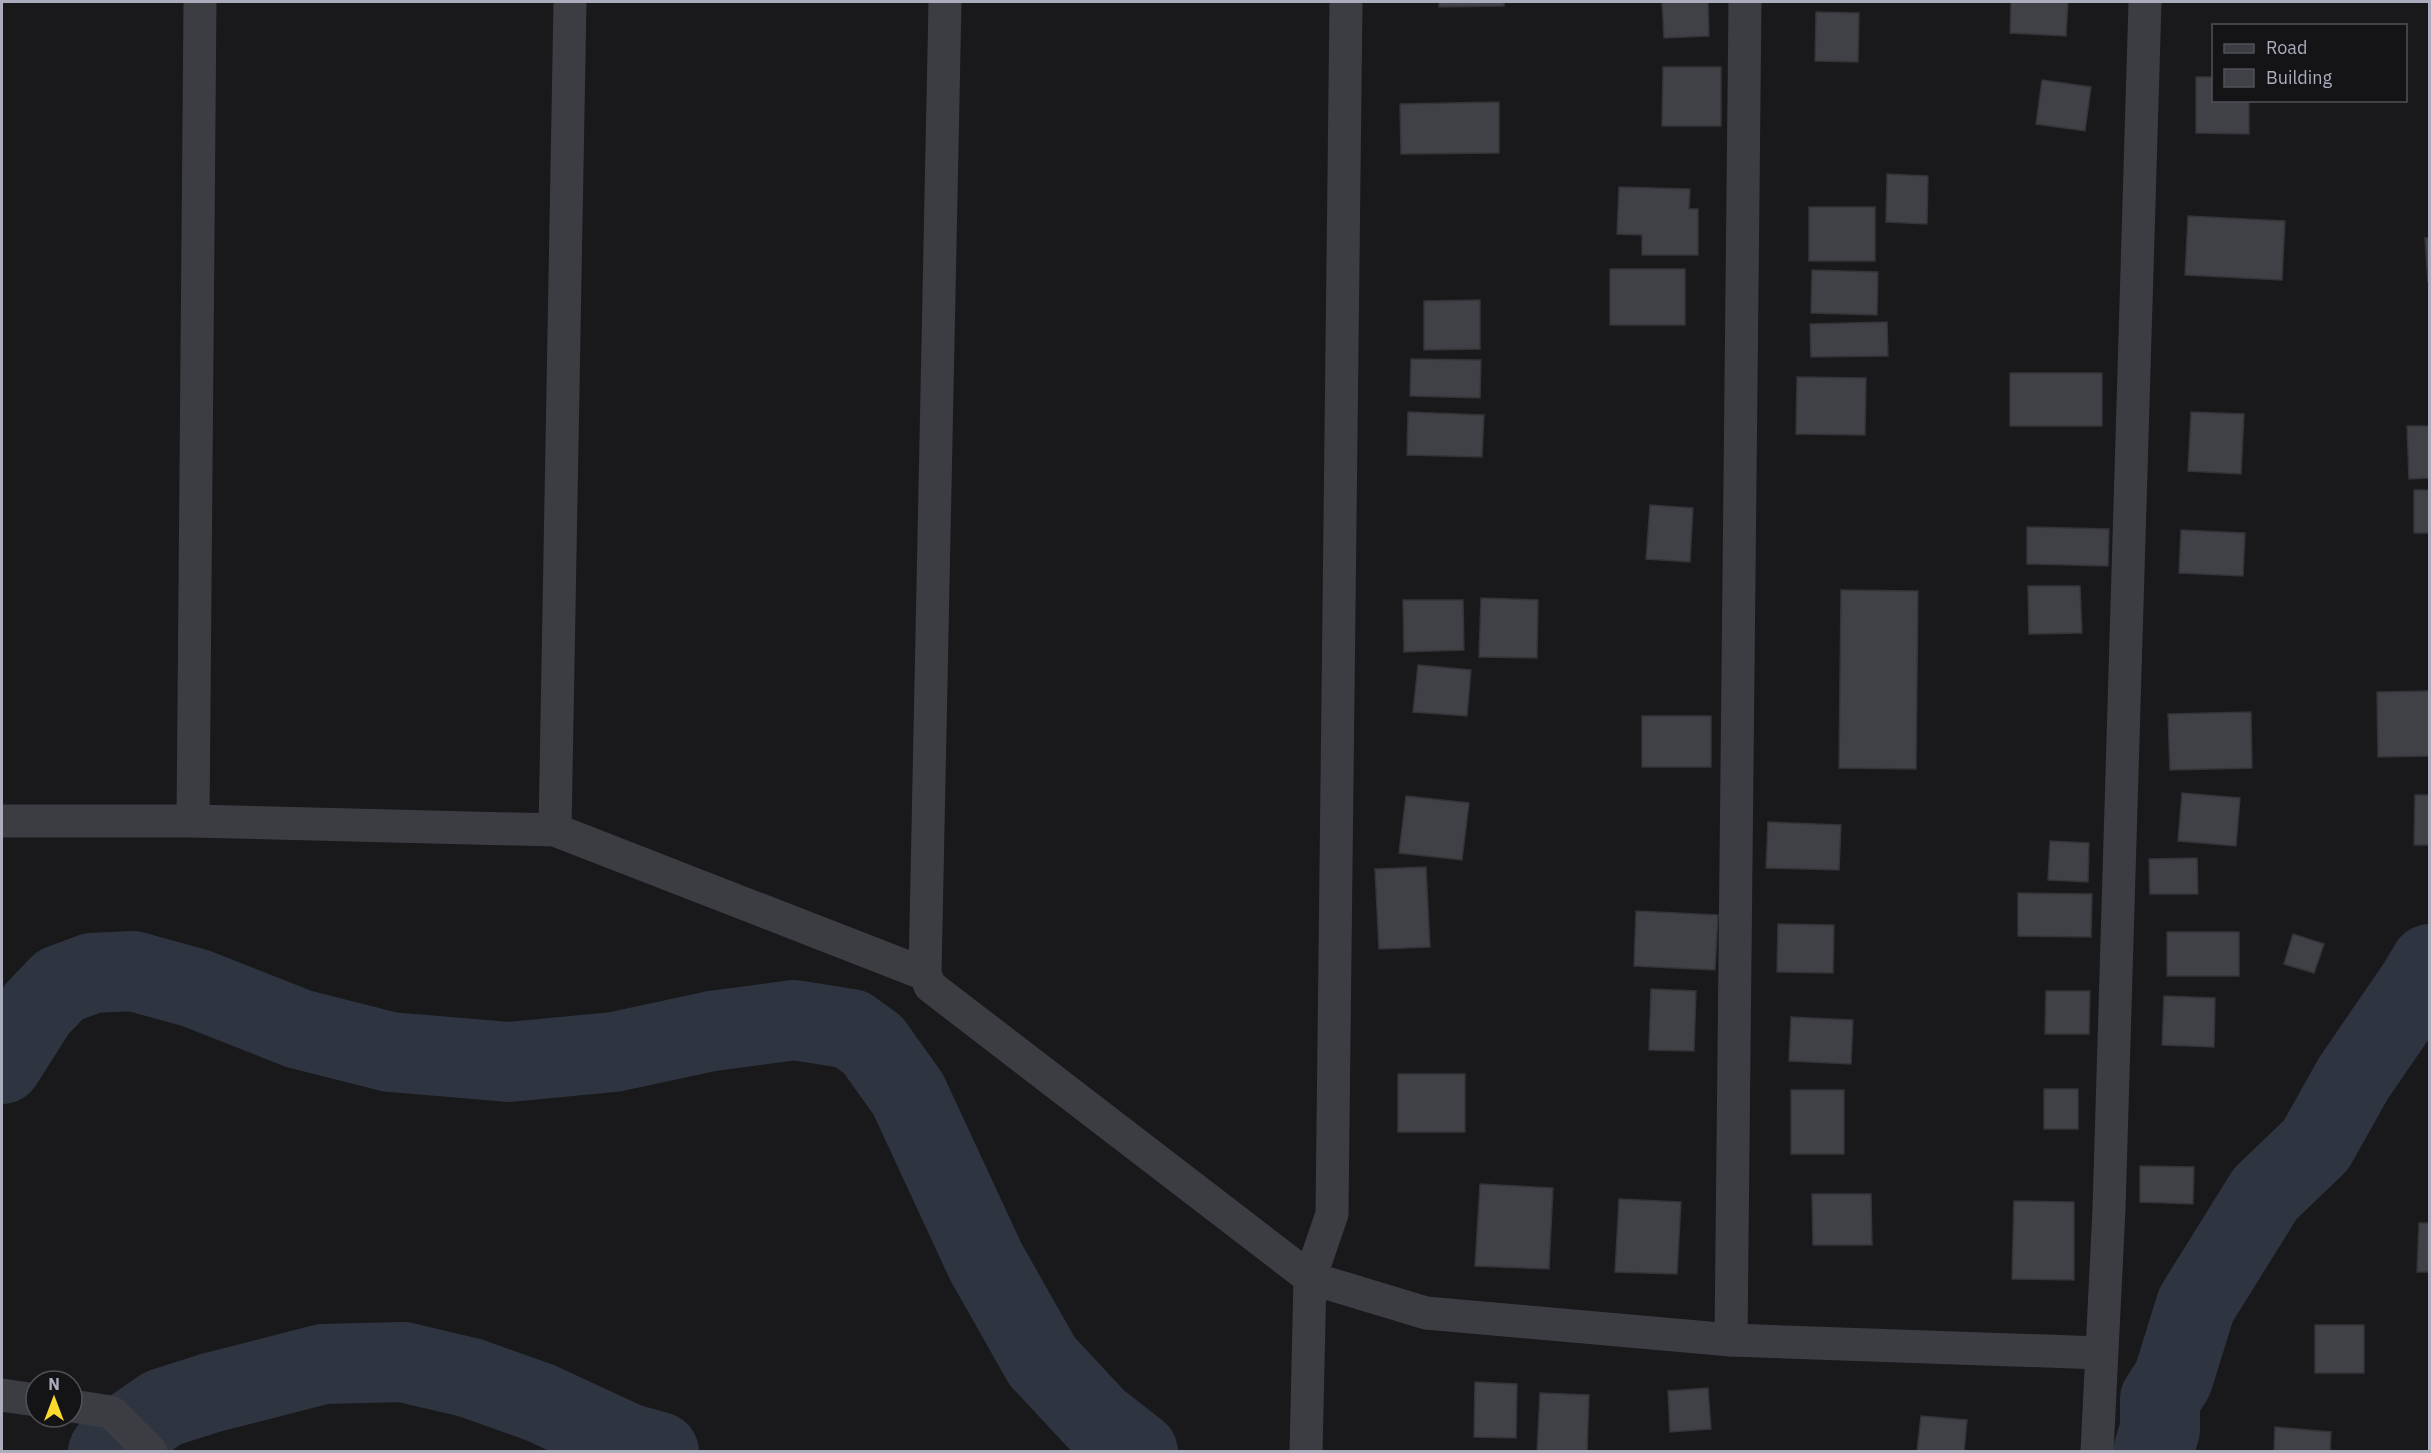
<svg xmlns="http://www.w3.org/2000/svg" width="2431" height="1453" viewBox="0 0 2431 1453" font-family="'IBM Plex Sans',sans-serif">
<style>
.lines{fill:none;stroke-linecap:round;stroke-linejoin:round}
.river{stroke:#2e3541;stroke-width:80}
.building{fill:#404146;stroke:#343338;stroke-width:1.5}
.minor{stroke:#3c3c43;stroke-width:33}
</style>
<rect width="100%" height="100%" fill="#19191b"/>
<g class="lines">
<g class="river">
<polyline points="2,1064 37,1009 60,985 92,973 133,971 195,988 299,1029 390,1052 509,1062 614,1052 712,1031 794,1020 851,1029 873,1045 908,1094 986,1262 1042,1361 1097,1420 1138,1452"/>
<polyline points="108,1452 118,1439 163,1408 210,1393 323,1364 403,1362 471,1378 541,1403 627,1443 659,1452"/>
<polyline points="2153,1452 2160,1430 2160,1399 2173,1379 2196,1305 2265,1194 2316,1145 2353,1079 2418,984 2430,964"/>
</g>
</g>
<g class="building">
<polygon points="1439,2 1504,2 1504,6 1439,7"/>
<polygon points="1662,2 1708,2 1709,36 1664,38"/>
<polygon points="2011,2 2068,2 2066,36 2010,33"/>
<polygon points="1816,12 1859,13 1858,62 1815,61"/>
<polygon points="1663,67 1721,67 1721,126 1662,126"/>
<polygon points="2196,77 2214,77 2214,100 2249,100 2249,134 2196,133"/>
<polygon points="2042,80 2091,87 2085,131 2036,124"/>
<polygon points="1499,102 1499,153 1401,154 1400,104"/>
<polygon points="1887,174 1928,176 1927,224 1886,222"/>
<polygon points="1619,187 1690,189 1689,209 1698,209 1698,255 1642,255 1642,235 1617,234"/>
<rect x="1809" y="207" width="66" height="54"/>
<polygon points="2188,216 2285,221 2282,280 2185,275"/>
<polygon points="2425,238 2430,238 2430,282 2428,282"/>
<rect x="1610" y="269" width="75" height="56"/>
<polygon points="1812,270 1878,272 1877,315 1811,313"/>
<polygon points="1480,300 1480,349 1424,350 1424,301"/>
<polygon points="1887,322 1888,356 1811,357 1810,324"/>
<polygon points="1411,359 1481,360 1480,398 1410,396"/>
<rect x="2010" y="373" width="92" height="53"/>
<polygon points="1797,377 1866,378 1865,435 1796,434"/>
<polygon points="1408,412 1484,415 1482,457 1407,455"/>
<polygon points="2191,412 2244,414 2241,474 2188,471"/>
<polygon points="2407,426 2430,426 2430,478 2409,479"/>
<rect x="2414" y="490" width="16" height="43"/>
<polygon points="1650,505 1693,508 1690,562 1646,559"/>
<polygon points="2027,527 2109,529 2108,566 2027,564"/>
<polygon points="2181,530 2245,533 2243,576 2179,573"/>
<polygon points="2028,586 2080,586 2082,633 2029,634"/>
<polygon points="1841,590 1918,591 1916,769 1839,768"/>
<polygon points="1481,598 1538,600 1537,658 1479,657"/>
<polygon points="1403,600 1463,600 1464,650 1404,652"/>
<polygon points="1418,665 1471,670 1467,716 1413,712"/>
<polygon points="2430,691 2430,756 2378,757 2377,692"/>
<polygon points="2251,712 2252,768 2170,770 2168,714"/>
<rect x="1642" y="716" width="69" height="51"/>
<polygon points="2182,793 2240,798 2236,846 2178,841"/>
<polygon points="2415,795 2430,795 2430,845 2414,845"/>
<polygon points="1406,796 1469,803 1462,860 1399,853"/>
<polygon points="1768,822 1841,825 1839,870 1766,868"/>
<polygon points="2050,841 2089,843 2088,882 2048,880"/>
<polygon points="2197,858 2198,894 2150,894 2149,859"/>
<polygon points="1426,867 1430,947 1379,949 1375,869"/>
<polygon points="2018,893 2092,894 2091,937 2018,936"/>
<polygon points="1636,911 1718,915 1715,970 1634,966"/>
<polygon points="1778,924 1834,925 1833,973 1777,972"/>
<rect x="2167" y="932" width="72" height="44"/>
<polygon points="2293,934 2324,944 2314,973 2284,964"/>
<polygon points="1651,989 1696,991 1694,1051 1649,1050"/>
<polygon points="2046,991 2090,991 2089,1034 2045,1034"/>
<polygon points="2164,996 2215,998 2214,1047 2162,1045"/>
<polygon points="1791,1017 1853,1020 1851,1064 1789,1061"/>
<rect x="1398" y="1074" width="67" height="58"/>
<rect x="2044" y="1089" width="34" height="40"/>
<rect x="1791" y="1090" width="53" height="64"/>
<polygon points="2140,1166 2194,1167 2193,1204 2140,1202"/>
<polygon points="1480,1184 1553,1188 1549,1269 1475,1266"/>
<polygon points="1812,1194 1871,1194 1872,1245 1813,1245"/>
<polygon points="1619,1199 1681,1202 1677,1274 1615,1272"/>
<polygon points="2014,1201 2074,1202 2074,1280 2012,1279"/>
<polygon points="2419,1223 2430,1223 2430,1272 2417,1272"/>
<rect x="2315" y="1325" width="49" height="48"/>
<polygon points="1475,1382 1517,1384 1516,1438 1474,1437"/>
<polygon points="1708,1388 1711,1429 1670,1432 1668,1391"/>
<polygon points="1540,1393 1589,1395 1587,1452 1537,1452"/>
<polygon points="1921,1416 1967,1420 1964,1452 1917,1451"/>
<polygon points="2275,1427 2331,1432 2330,1452 2274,1452"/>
</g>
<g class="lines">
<g class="minor">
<polyline points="2,821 193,821 555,830 925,974 930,986 1310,1278 1426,1313 1731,1340 1745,2"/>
<polyline points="193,821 200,2"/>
<polyline points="555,830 570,2"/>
<polyline points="925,974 945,2"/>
<polyline points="1731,1340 2101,1353"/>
<polyline points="2,1395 36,1400"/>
<polyline points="72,1406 111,1412 151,1452"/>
<polyline points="1306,1452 1310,1278 1332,1214 1346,2"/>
<polyline points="2097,1452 2109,1209 2145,2"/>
</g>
</g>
<rect width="2431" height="1453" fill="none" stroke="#abadbc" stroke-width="6"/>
<rect x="2212" y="24" width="195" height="78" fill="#141417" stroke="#505159" stroke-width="1.5"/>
<rect x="2224" y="44" width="30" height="9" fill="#3c3c43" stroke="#505159" stroke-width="1.5"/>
<text x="2266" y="54" font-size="18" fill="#abadbc">Road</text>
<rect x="2224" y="69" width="30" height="18" fill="#404146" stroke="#505159" stroke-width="1.5"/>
<text x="2266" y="84" font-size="18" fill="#abadbc">Building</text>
<g transform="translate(54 1399)"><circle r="28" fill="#141417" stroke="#505159" stroke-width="1.5"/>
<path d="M0-4.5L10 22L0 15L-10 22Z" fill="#fed92e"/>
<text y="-9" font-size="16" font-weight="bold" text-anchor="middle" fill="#abadbc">N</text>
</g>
</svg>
